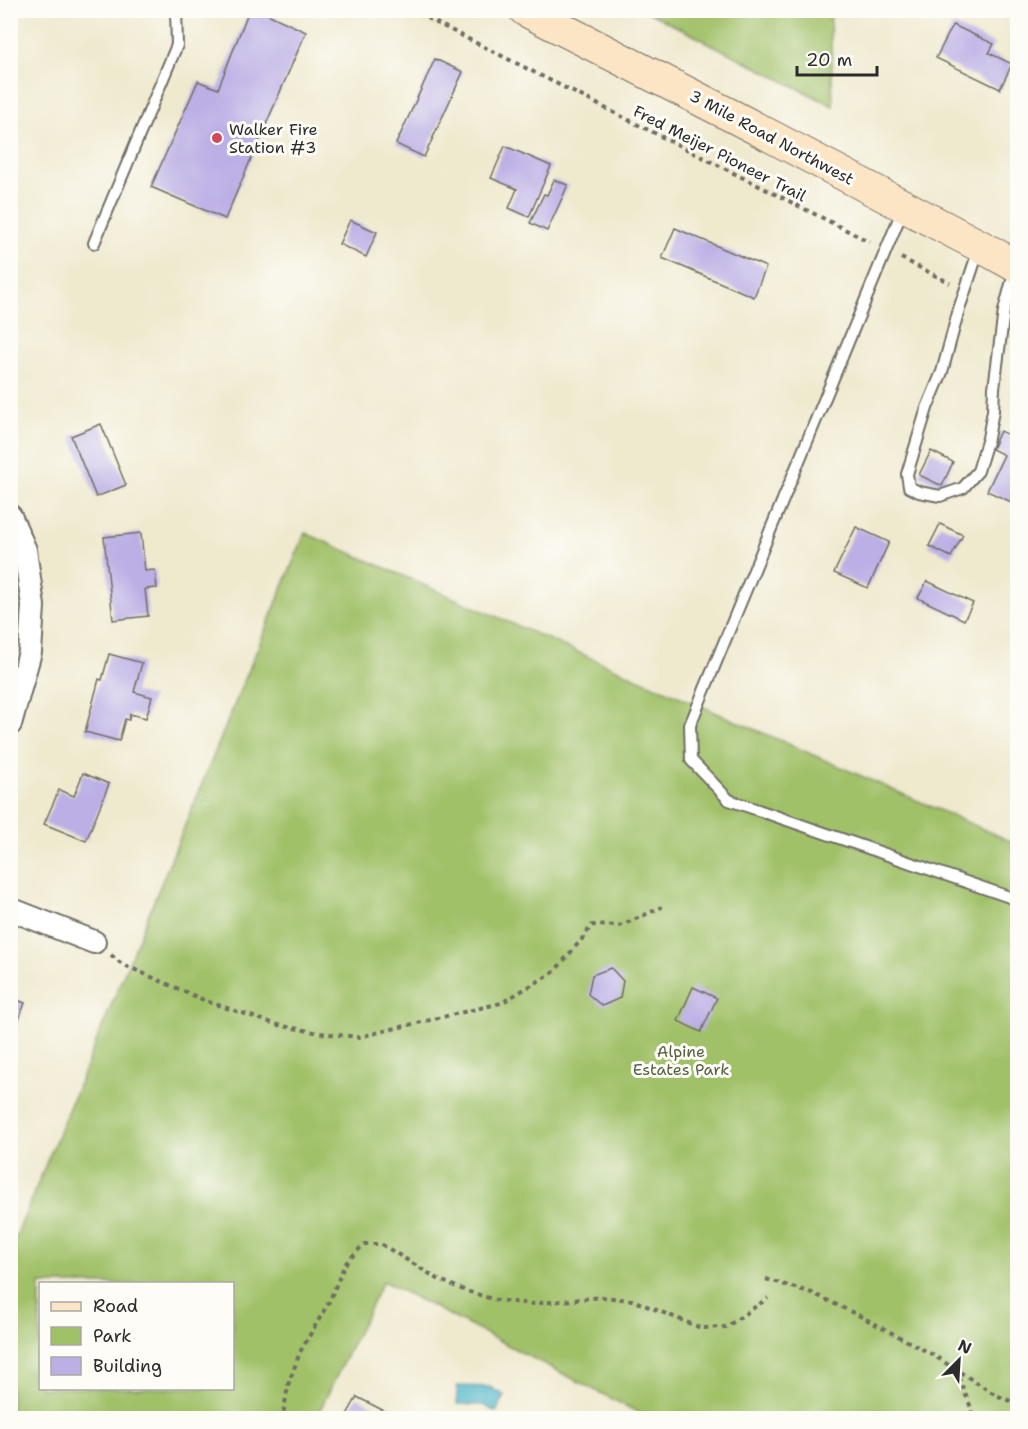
<svg xmlns="http://www.w3.org/2000/svg" width="1028" height="1429" viewBox="0 0 1028 1429" font-family="'Shantell Sans',sans-serif">
<style>
.green{fill:#a1c169;stroke:#66764a;stroke-width:1.5;fill-rule:evenodd}
.water{fill:#49b3c7;stroke:#3a6f79;stroke-width:1.5}
.building{fill:#bbafe5}
.lines{fill:none;stroke-linecap:round;stroke-linejoin:round}
.lane-casing{stroke:#706e64;stroke-width:14}
.street-casing{stroke:#706e64;stroke-width:26}
.secondary-casing{stroke:#706e64;stroke-width:34}
.path{stroke:#706e64;stroke-width:4;stroke-dasharray:4.5 4.5;stroke-linecap:butt}
.lane{stroke:#fff;stroke-width:10}
.street{stroke:#fff;stroke-width:22}
.secondary{stroke:#fce5c4;stroke-width:32}
.poi-dot{fill:#d1495b;stroke:#fdfcf7;stroke-width:2}
.labels{text-anchor:middle;stroke-width:6;stroke-linejoin:round;paint-order:stroke}
.poi-label{font-size:16px;fill:#2b2b2b;stroke:#fdfcf7;text-anchor:start}
.street-label{font-size:16px;fill:#2b2b2b;stroke:#fdfcf7}
.park-label{font-size:16px;fill:#546041;stroke:#fdfcf7}
</style>
<rect width="100%" height="100%" fill="#fdfcf7"/>
<filter id="ink" filterUnits="userSpaceOnUse"><feTurbulence type="fractalNoise" baseFrequency=".0167" numOctaves="2"/><feDisplacementMap in="SourceGraphic" scale="12" xChannelSelector="R" yChannelSelector="G"/><feConvolveMatrix kernelMatrix="1 2 1 2 8 2 1 2 1" color-interpolation-filters="sRGB"/></filter>
<filter id="wash" filterUnits="userSpaceOnUse"><feTurbulence type="fractalNoise" baseFrequency=".008" numOctaves="4" result="noise"/><feDisplacementMap in="SourceGraphic" scale="24" xChannelSelector="R" yChannelSelector="G"/><feGaussianBlur stdDeviation="1.35" result="paint"/><feColorMatrix in="noise" values="0 0 0 0 0 0 0 0 0 0 0 0 0 0 0 0 0 1.4 0 .05"/><feComposite in="paint" operator="in"/></filter>
<g filter="url(#wash)">
<rect width="100%" height="100%" fill="#efe9ce"/>
<g class="green">
<polygon points="646,11 836,11 830,19 833,106"/>
<path d="M305,533l712,311v574h-368l-266,-137 -67,137h-305v-169zM40,1284h192v104h-192z"/>
</g>
<polygon class="water" points="457,1386 490,1387 505,1396 496,1412 483,1405 457,1404"/>
<g id="blocks">
<g class="building">
<polygon points="249,10 259,10 306,32 225,219 151,187 198,81 218,89"/>
<polygon points="953,25 994,44 989,53 1012,64 1000,89 936,58"/>
<polygon points="435,59 463,72 424,157 396,144"/>
<polygon points="505,146 551,166 529,217 509,208 517,189 491,178"/>
<polygon points="554,180 568,185 547,231 530,223 544,194 547,195"/>
<polygon points="350,220 377,232 366,257 339,244"/>
<polygon points="675,228 766,267 754,297 662,258"/>
<polygon points="101,424 126,485 96,497 71,436"/>
<polygon points="1000,431 1018,439 1018,505 987,491 1004,455 992,449"/>
<polygon points="931,451 953,462 942,486 919,475"/>
<polygon points="940,524 963,535 951,557 929,546"/>
<polygon points="856,527 889,542 868,588 834,573"/>
<polygon points="141,533 145,571 155,570 157,588 145,589 148,616 113,620 104,537"/>
<polygon points="927,581 973,603 964,620 918,598"/>
<polygon points="109,654 142,663 134,692 152,697 146,718 130,714 129,720 125,719 119,741 85,732 99,679 102,680"/>
<polygon points="83,773 109,784 86,841 44,824 59,790 74,796"/>
<polygon points="611,968 623,981 620,998 602,1006 588,994 592,975"/>
<polygon points="693,987 717,998 701,1032 678,1021"/>
<polygon points="10,997 25,1003 11,1039 10,1039"/>
<polygon points="357,1397 398,1418 345,1418"/>
</g>
</g>
</g>
<g filter="url(#ink)">
<use href="#blocks" fill-opacity="0" stroke="#706e64" stroke-width="1.5"/>
<g class="lines">
<g class="lane-casing">
<g id="lane">
<polyline points="903,209 690,725 691,760 729,800 1018,900"/>
<polyline points="94,243 177,45 176,10"/>
<polyline points="979,249 959,309 942,372 927,408 907,474 909,487 919,492 940,496 963,488 978,471 988,438 993,411 994,388 1004,311 1015,269"/>
</g>
</g>
<g class="street-casing">
<g id="street">
<polyline points="10,516 25,550 33,606 30,652 10,724"/>
<polyline points="10,909 94,942"/>
</g>
</g>
<g class="secondary-casing">
<polyline id="secondary" points="525,10 740,120 980,246 1018,267"/>
</g>
<g class="path">
<polyline points="411,10 870,242"/>
<polyline points="901,258 950,283"/>
<polyline points="111,955 122,964 206,1001 278,1025 319,1033 359,1037 501,1003 554,972 582,939 592,925 620,926 662,907"/>
<polyline points="766,1279 812,1293 862,1317 933,1355 996,1395 1018,1404"/>
<polyline points="955,1369 972,1410 971,1418"/>
<polyline points="276,1418 284,1410 288,1385 300,1352 329,1302 345,1264 364,1244 381,1244 438,1279 466,1291 496,1300 531,1304 602,1297 632,1300 701,1328 726,1327 768,1298"/>
</g>
<use href="#lane" class="lane"/>
<use href="#street" class="street"/>
<use href="#secondary" class="secondary"/>
</g>
</g>
<circle class="poi-dot" cx="217" cy="138" r="6"/>
<g class="labels">
<g class="poi-label">
<text x="229" y="135">Walker Fire<tspan x="229" dy="18">Station #3</tspan></text>
</g>
<g class="street-label">
<text transform="translate(772 137) rotate(28)" y="6">3 Mile Road Northwest</text>
<text transform="translate(720 153) rotate(27)" y="6">Fred Meijer Pioneer Trail</text>
</g>
<g class="park-label">
<text x="681" y="1057">Alpine<tspan x="681" dy="18">Estates Park</tspan></text>
</g>
</g>
<rect width="1028" height="1429" fill="none" stroke="#fdfcf7" stroke-width="36"/>
<rect x="39" y="1282" width="195" height="108" fill="#fdfcf7" stroke="#a9a8a5" stroke-width="1.5"/>
<rect x="51" y="1302" width="30" height="9" fill="#fce5c4" stroke="#a9a8a5" stroke-width="1.5"/>
<text x="93" y="1312" font-size="18" fill="#2b2b2b">Road</text>
<rect x="51" y="1327" width="30" height="18" fill="#a1c169" stroke="#a9a8a5" stroke-width="1.5"/>
<text x="93" y="1342" font-size="18" fill="#2b2b2b">Park</text>
<rect x="51" y="1357" width="30" height="18" fill="#bbafe5" stroke="#a9a8a5" stroke-width="1.5"/>
<text x="93" y="1372" font-size="18" fill="#2b2b2b">Building</text>
<g transform="translate(959 1360) rotate(24)" stroke="#fdfcf7" stroke-width="4.5" paint-order="stroke">
<path d="M0-4.5L10 22L0 15L-10 22Z" fill="#2b2b2b"/>
<text y="-9" font-size="16" font-weight="bold" text-anchor="middle" fill="#2b2b2b">N</text>
</g>
<path d="M797 66v9h80v-9" fill="none" stroke="#2b2b2b" stroke-width="3"/>
<text x="806" y="66" font-size="18" fill="#2b2b2b" stroke="#fdfcf7" stroke-width="4.5" paint-order="stroke">20 m</text>
</svg>
